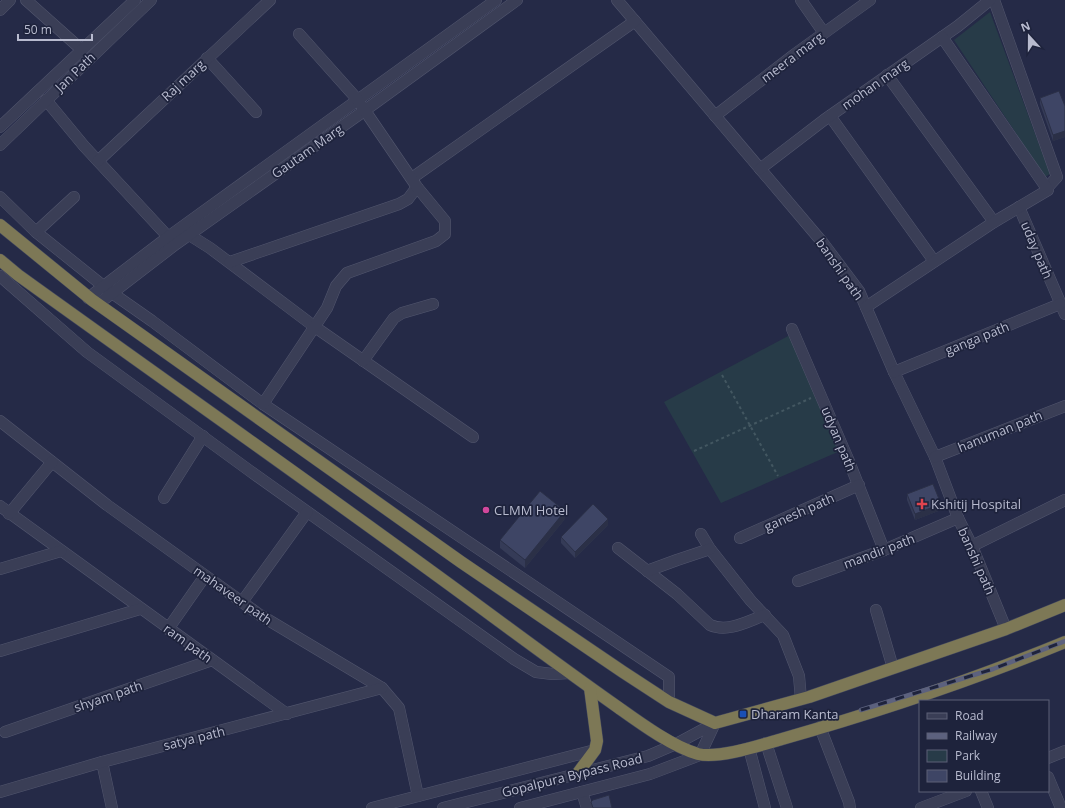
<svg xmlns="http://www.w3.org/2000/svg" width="1065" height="808" viewBox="0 0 1065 808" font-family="'Open Sans',sans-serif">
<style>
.green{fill:#273b48}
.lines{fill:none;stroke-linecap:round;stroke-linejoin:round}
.minor-casing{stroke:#52566e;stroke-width:12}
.highway-casing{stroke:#41465e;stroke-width:13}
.path{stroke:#435761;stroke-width:2;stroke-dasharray:3 3;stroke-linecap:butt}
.minor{stroke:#3a3e56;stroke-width:11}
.highway{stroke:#7d7856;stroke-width:12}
.rail-casing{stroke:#5c617e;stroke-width:4.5}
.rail{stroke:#1e233c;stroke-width:3;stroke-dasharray:9;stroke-linecap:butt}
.wall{fill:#353b57}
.shaded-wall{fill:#2b3047}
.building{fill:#3e4565;stroke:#2b3047}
.health-dot{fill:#e0444e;stroke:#1e233c;stroke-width:1.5}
.hotel-dot{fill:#d1479c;stroke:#1e233c;stroke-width:1.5}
.transit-dot{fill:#1a4fb4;stroke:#1e233c;stroke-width:1.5}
.labels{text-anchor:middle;stroke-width:3.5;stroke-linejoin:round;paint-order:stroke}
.street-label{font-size:13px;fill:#b8bbcf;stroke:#1e233c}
.poi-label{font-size:13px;fill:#b8bbcf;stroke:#1e233c;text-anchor:start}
</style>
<rect width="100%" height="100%" fill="#252a47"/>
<g class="green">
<polygon points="990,12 1050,174 1045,177 954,40"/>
<polygon points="790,335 840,451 721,503 664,402"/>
</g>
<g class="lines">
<g class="minor-casing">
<g id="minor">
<polyline points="26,0 82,50"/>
<polyline points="617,0 823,243 859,291 894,372 935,457 958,518 972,546 1006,629"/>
<polyline points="801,0 824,33"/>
<polyline points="994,0 1057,177 1047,188"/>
<polyline points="0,10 10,0"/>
<polyline points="207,58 256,112"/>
<polyline points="887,75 994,222"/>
<polyline points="46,100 84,146 172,241"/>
<polyline points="715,116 795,54 870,0"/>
<polyline points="830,116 934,261"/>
<polyline points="0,127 135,0"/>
<polyline points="0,145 151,0"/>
<polyline points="98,161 270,0"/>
<polyline points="760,169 824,120 958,26 990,0"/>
<polyline points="412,178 635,21"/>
<polyline points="0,197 36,232 112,293 152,321 263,404 669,677 669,702"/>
<polyline points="1019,207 1065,314"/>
<polyline points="183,231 210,248 315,327 473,437"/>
<polyline points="36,232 74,197"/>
<polyline points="230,262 399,204 408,199 417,187"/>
<polyline points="0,276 87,352 250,471 514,659 536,672 552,674 570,673"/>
<polyline points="88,298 168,237 496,0"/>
<polyline points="98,304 176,244 364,111 517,0"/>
<polyline points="866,307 994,222 1048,190 942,37"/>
<polyline points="792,329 848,459 884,550"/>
<polyline points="363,361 394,318 402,313 433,304"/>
<polyline points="894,372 1060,304"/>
<polyline points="263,404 327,308 336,286 347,273 436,241 445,234 445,221 417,187 357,99 299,34"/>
<polyline points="0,421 107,505 260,615 382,688 399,708 418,796"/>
<polyline points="935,457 1065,406"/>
<polyline points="164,498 203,436"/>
<polyline points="0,506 287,714"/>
<polyline points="9,514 52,462"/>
<polyline points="701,534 710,549 751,601 783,635 799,676 801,699"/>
<polyline points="740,538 859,485"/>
<polyline points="972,546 1065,500"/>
<path d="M618,548l59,46 33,31c18,8 38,-4 55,-10"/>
<polyline points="0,569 61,551"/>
<polyline points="647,571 677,560 710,549"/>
<polyline points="798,581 884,550 958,518"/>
<polyline points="242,602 307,512"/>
<polyline points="876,610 893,668"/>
<polyline points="168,629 205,576"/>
<polyline points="0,651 140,609"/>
<polyline points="820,727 849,802 850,808"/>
<polyline points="5,732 212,660"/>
<polyline points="766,743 787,808"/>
<polyline points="749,748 765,808"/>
<polyline points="1048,758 1065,751"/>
<polyline points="102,762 112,808"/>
<polyline points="1048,777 1061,808"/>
<polyline points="981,791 988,808"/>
<polyline points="0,792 102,762 382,688"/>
<polyline points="582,792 587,808"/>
<polyline points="372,808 595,750"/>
<polyline points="443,808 648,756 676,744 715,723"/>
<polyline points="520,808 650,774 700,755 715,723"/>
<polyline points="921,808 966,791"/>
</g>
</g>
<g class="highway-casing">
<g id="highway">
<polyline points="0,225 92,300 461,562 623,672 669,702 715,723 809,697 1006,629 1065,605"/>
<path d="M0,260l18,15c154,111 310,220 462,332 46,34 92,68 139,101 21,15 54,39 79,46 21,5 63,-9 84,-15 95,-27 191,-59 283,-97"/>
<polyline points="578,773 595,750 597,741 590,688"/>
</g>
</g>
<g class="path">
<polyline points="722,375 778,476"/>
<polyline points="694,451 811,398"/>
</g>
<use href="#minor" class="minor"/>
<use href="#highway" class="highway"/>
<g class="rail-casing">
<polyline id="rail" points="861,710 993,669 1065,641"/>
</g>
<use href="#rail" class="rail"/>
</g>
<g class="wall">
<polygon points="1040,98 1065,106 1065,137 1053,141 1040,104"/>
<polygon points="907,494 941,510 915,520 907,500"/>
<polygon points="565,519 525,568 500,548 500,540"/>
<polygon points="608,525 575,558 561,543 561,537"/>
</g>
<g class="shaded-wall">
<polygon points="1065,131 1065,137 1053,141 1053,135"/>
<polygon points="941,504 941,510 915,520 915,514"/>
<polygon points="565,511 565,519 525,568 525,560"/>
<polygon points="608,519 608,525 575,558 575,552"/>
</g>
<g class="building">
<polygon points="1059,91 1065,106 1065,131 1053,135 1040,98"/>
<polygon points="933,484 941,504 915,514 907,494"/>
<polygon points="540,491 565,511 525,560 500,540"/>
<polygon points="593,504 608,519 575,552 561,537"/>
<polygon points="609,795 612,808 593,808 591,802 593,800"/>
</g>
<path class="health-dot" d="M920 498h4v4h4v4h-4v4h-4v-4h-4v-4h4z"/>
<circle class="hotel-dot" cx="486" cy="510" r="4"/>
<rect class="transit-dot" x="739" y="710" width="8" height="8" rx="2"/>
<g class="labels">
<g class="street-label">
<text transform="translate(792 57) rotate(-37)" y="5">meera marg</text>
<text transform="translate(75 72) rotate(-44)" y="5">Jan Path</text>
<text transform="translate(183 80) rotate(-43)" y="5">Raj marg</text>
<text transform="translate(875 84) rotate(-35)" y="5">mohan marg</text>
<text transform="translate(307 151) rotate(-35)" y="5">Gautam Marg</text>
<text transform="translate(1037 250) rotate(67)" y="5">uday path</text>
<text transform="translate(840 269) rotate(55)" y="5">banshi path</text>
<text transform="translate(977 338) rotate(-22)" y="5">ganga path</text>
<text transform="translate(1000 431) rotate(-22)" y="5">hanuman path</text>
<text transform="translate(839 439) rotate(67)" y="5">udyan path</text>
<text transform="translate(799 512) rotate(-24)" y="5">ganesh path</text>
<text transform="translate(879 551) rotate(-21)" y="5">mandir path</text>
<text transform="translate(977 561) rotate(66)" y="5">banshi path</text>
<text transform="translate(233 595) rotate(35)" y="5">mahaveer path</text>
<text transform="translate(188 643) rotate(36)" y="5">ram path</text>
<text transform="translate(108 696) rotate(-19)" y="5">shyam path</text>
<text transform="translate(194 738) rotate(-14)" y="5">satya path</text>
<text transform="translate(572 775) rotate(-14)" y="5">Gopalpura Bypass Road</text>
</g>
<g class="poi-label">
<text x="931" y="509">Kshitij Hospital</text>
<text x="494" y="515">CLMM Hotel</text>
<text x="751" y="719">Dharam Kanta</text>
</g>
</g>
<rect x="919" y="700" width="130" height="92" fill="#1e233c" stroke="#5c6077"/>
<rect x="927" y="713" width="20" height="6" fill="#3a3e56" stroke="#5c6077"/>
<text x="955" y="720" font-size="12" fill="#b8bbcf">Road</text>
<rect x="927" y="733" width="20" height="6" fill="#5c617e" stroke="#5c6077"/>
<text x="955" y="740" font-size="12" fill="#b8bbcf">Railway</text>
<rect x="927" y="750" width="20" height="12" fill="#273b48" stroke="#5c6077"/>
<text x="955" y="760" font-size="12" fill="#b8bbcf">Park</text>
<rect x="927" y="770" width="20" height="12" fill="#3e4565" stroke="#5c6077"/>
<text x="955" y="780" font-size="12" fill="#b8bbcf">Building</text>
<g transform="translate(1029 36) rotate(339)" stroke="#1e233c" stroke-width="3" paint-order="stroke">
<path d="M0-3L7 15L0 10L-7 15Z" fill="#b8bbcf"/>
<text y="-6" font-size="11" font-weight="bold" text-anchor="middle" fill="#b8bbcf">N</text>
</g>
<path d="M18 34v6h74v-6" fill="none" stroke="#b8bbcf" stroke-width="2"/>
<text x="24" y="34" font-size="12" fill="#b8bbcf" stroke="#1e233c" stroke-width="3" paint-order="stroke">50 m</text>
</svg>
